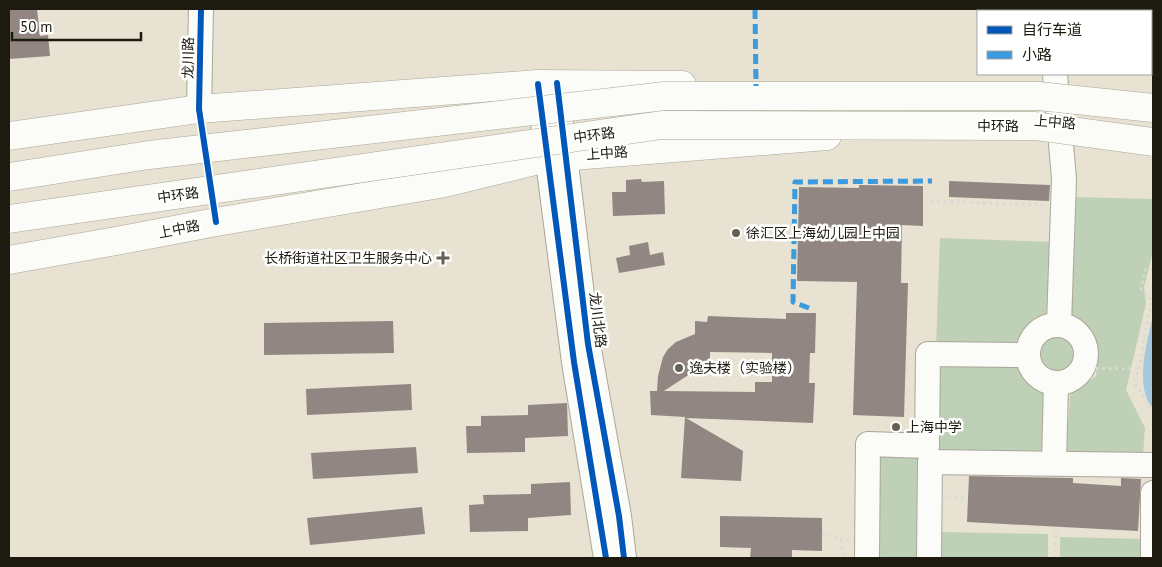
<svg xmlns="http://www.w3.org/2000/svg" width="1162" height="567" viewBox="0 0 1162 567" font-family="'PT Sans','Noto Sans SC',sans-serif">
<style>
.green{fill:#bed1b7}
.water{fill:#a4c8de}
.building{fill:#928682;fill-rule:evenodd}
.lines{fill:none;stroke-linecap:round;stroke-linejoin:round}
.minor-casing{stroke:#aaa699;stroke-width:26}
.major-casing{stroke:#aaa699;stroke-width:29}
.path{stroke:#dad9d4;stroke-width:3;stroke-dasharray:2.5 4;stroke-linecap:butt}
.minor{stroke:#fbfbf8;stroke-width:24}
.major{stroke:#fbfbf8;stroke-width:28}
.highway-bridge-casing{stroke:#aaa699;stroke-width:29;stroke-linecap:butt}
.highway-bridge{stroke:#fbfbf8;stroke-width:28}
.quiet{stroke:#3c9bde;stroke-width:5;stroke-dasharray:10 5;stroke-linecap:butt}
.cycleway-casing{stroke:#fff;stroke-width:9}
.cycleway{stroke:#0057b8;stroke-width:6}
.poi-dot{fill:#646053;stroke:#fff;stroke-width:2}
.labels{text-anchor:middle;stroke-width:5;stroke-linejoin:round;paint-order:stroke}
.street-label{font-size:14px;fill:#1d1a0f;stroke:#fff}
.poi-label{font-size:14px;fill:#1d1a0f;stroke:#fff;text-anchor:start}
</style>
<rect width="100%" height="100%" fill="#e7e2d1"/>
<g class="green">
<polygon points="1072,197 1153,199 1153,251 1144,287 1146,303 1126,390 1145,428 1143,456 1066,457 1070,395 1096,376 1098,350 1070,317"/>
<polygon points="940,238 1054,242 1051,314 1018,347 936,348"/>
<circle cx="1056" cy="354" r="18"/>
<polygon points="935,361 1015,362 1049,393 1045,455 933,455"/>
<polygon points="877,455 920,455 919,558 875,558"/>
<polygon points="940,532 1048,534 1048,558 940,558"/>
<polygon points="1060,537 1144,539 1144,558 1060,558"/>
</g>
<path class="water" d="M1153,316v92c-19,-20 -6,-67 0,-92z"/>
<g class="building">
<polygon points="9,9 37,9 40,36 48,35 50,56 9,59"/>
<polygon points="641,179 642,182 664,181 665,214 613,216 612,192 626,192 626,180"/>
<polygon points="949,181 1050,185 1049,201 949,197"/>
<polygon points="859,185 923,186 923,226 902,225 901,283 908,283 904,417 853,415 857,282 797,281 799,187 859,188"/>
<polygon points="648,242 650,255 663,252 665,265 619,273 616,258 630,255 629,246"/>
<path d="M786,313h30l-1,40h-5l-1,30h6l-2,40 -127,-5 57,33 -2,30 -60,-3 4,-61 -34,-2 -1,-24h7l1,-15 5,-19 5,-8 8,-7 19,-8v-13l12,1 1,-6 78,3zM710,352l62,1v29h-17v10l-91,-1 38,-25h8z"/>
<polygon points="393,321 394,353 264,355 264,323"/>
<polygon points="411,384 412,410 307,415 306,389"/>
<polygon points="567,403 568,436 525,438 525,452 467,453 466,426 481,426 481,416 528,415 528,405"/>
<polygon points="416,447 418,473 313,479 311,453"/>
<polygon points="969,476 1073,478 1073,483 1121,486 1121,478 1141,479 1138,531 967,522"/>
<polygon points="570,482 571,515 528,518 528,531 470,532 469,505 484,504 483,495 531,494 531,484"/>
<polygon points="422,507 425,534 310,545 307,518"/>
<polygon points="720,516 822,518 822,551 792,550 792,558 750,558 751,548 720,547"/>
</g>
<g class="lines">
<g class="minor-casing">
<g id="minor">
<polyline points="1046,9 1046,11"/>
<polyline points="1151,58 1153,58"/>
<polyline points="1055,74 1064,179 1059,325"/>
<polyline points="557,90 588,344 619,516 624,558"/>
<polyline points="539,93 574,362 606,558"/>
<polyline points="199,109 201,9"/>
<circle cx="1057" cy="354" r="29"/>
<polyline points="1054,463 1056,383"/>
<polyline points="867,558 868,444 927,446 928,354 1027,355"/>
<polyline points="929,558 930,462 1153,465"/>
<polyline points="1153,558 1153,493"/>
</g>
</g>
<g class="major-casing">
<g id="major">
<polyline points="9,136 199,109 538,84 682,85"/>
<polyline points="9,260 127,239 216,222 445,183 547,158 827,136"/>
</g>
</g>
<g class="path">
<polyline points="931,201 1043,205"/>
<path d="M1153,269l-8,1 -4,19 11,12 -9,41 -3,27 -5,8v8c9,7 10,19 18,28"/>
<polyline points="1083,368 1140,369"/>
<polyline points="948,497 968,498"/>
<polyline points="822,533 841,540 849,540"/>
<polyline points="841,540 843,554 841,558"/>
<polyline points="1055,558 1056,527"/>
</g>
<use href="#minor" class="minor"/>
<use href="#major" class="major"/>
<g class="highway-bridge-casing">
<g id="highway-bridge">
<polyline points="9,177 149,155 665,96 1038,96 1153,108"/>
<polyline points="9,219 662,125 1035,126 1153,142"/>
</g>
</g>
<use href="#highway-bridge" class="highway-bridge"/>
<g class="quiet">
<polyline points="755,9 756,86"/>
<polyline points="809,308 793,302 795,182 932,181"/>
</g>
<g class="cycleway-casing">
<g id="cycleway">
<polyline points="201,9 199,109 216,222"/>
<polyline points="557,83 588,344 619,516 624,558"/>
<polyline points="538,84 574,362 606,558"/>
</g>
</g>
<use href="#cycleway" class="cycleway"/>
</g>
<g class="poi-dot">
<circle cx="736" cy="233" r="5"/>
<path d="M440.5 250.5h5v5h5v5h-5v5h-5v-5h-5v-5h5z"/>
<circle cx="679" cy="368" r="5"/>
<circle cx="896" cy="427" r="5"/>
</g>
<g class="labels">
<g class="street-label">
<text transform="translate(188 58) rotate(-89)" y="5">龙川路</text>
<text transform="translate(1055 122) rotate(5)" y="5">上中路</text>
<text x="998" y="131">中环路</text>
<text transform="translate(594 135) rotate(-8)" y="5">中环路</text>
<text transform="translate(607 153) rotate(-4)" y="5">上中路</text>
<text transform="translate(178 195) rotate(-8)" y="5">中环路</text>
<text transform="translate(179 229) rotate(-11)" y="5">上中路</text>
<text transform="translate(598 320) rotate(83)" y="5">龙川北路</text>
</g>
<g class="poi-label">
<text x="746" y="238">徐汇区上海幼儿园上中园</text>
<text x="432" y="263" text-anchor="end">长桥街道社区卫生服务中心</text>
<text x="689" y="373">逸夫楼（实验楼）</text>
<text x="906" y="432">上海中学</text>
</g>
</g>
<rect width="1162" height="567" fill="none" stroke="#1d1a0f" stroke-width="20"/>
<rect x="977" y="10" width="175" height="65" fill="#ffffff" stroke="#a5a39f"/>
<rect x="987" y="26" width="25" height="8" fill="#0057b8" stroke="#a5a39f"/>
<text x="1022" y="35" font-size="15" fill="#1d1a0f">自行车道</text>
<rect x="987" y="51" width="25" height="8" fill="#3c9bde" stroke="#a5a39f"/>
<text x="1022" y="60" font-size="15" fill="#1d1a0f">小路</text>
<path d="M12 32v8h129v-8" fill="none" stroke="#1d1a0f" stroke-width="2.5"/>
<text x="20" y="32" font-size="15" fill="#1d1a0f" stroke="#ffffff" stroke-width="4" paint-order="stroke">50 m</text>
</svg>
